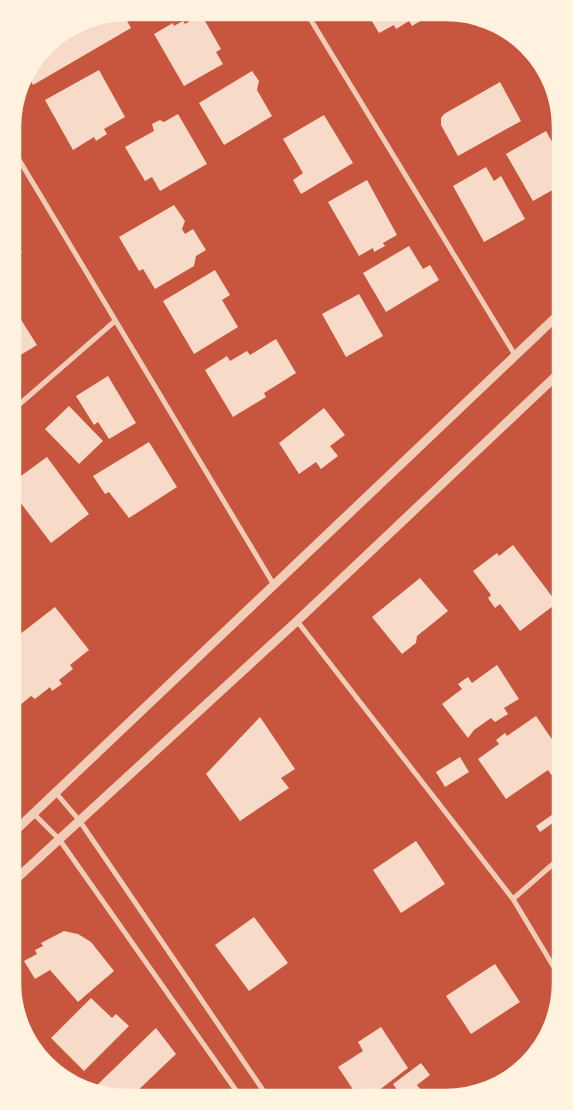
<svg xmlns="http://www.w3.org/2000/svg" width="573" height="1110" viewBox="0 0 573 1110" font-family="Georgia,serif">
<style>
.building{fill:#f7dbc8}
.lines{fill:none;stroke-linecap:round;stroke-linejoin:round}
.minor{stroke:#f1ccb7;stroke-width:5}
.tertiary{stroke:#f1ccb7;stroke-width:9}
.rim{fill:none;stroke:#fff3e0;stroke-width:2.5}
</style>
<rect width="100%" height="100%" fill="#c8553d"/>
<g class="building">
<polygon points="145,11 151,11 171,12 158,19 156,15 149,19"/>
<polygon points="122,12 131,28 33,85 26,72 50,40 83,20"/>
<polygon points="363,13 434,13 412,26 409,21 396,29 394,25 379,33 370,18 367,20"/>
<polygon points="201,14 221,49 216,52 223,64 184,86 154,34 173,23 174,26 183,21 185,24"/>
<polygon points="534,57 556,90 556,104 531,59"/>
<polygon points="99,70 125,117 104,129 107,134 96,141 94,137 73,150 45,100"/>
<polygon points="252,71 259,81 257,90 272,116 224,145 199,103"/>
<polygon points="500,82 521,121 458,156 441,125 441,118 444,114"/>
<polygon points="178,114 207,164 160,191 152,177 145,181 125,147 154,131 152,124 160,120 164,122"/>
<polygon points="324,115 353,163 301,194 293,180 303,173 283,139"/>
<polygon points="546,131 556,149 556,188 533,201 506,154"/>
<polygon points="486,167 494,181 501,176 525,219 484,242 453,186"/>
<polygon points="367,180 397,235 383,243 385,246 374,252 373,248 359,256 328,202"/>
<polygon points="174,205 185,221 182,229 185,234 193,229 206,250 196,256 194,266 155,289 143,269 139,271 119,237"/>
<polygon points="13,237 22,252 13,257"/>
<polygon points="409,246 423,269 430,265 439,280 386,312 363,273"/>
<polygon points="215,270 230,295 222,300 238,327 194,354 163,301"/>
<polygon points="359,294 383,336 346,357 322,314"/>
<polygon points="13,307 37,345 14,359"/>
<polygon points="276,339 296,373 264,393 266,397 233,417 205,370 227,356 230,361 247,351 250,355"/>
<polygon points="108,376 136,423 109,439 98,422 94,425 76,396"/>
<polygon points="69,406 103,441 79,464 45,429"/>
<polygon points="324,408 345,435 330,446 338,456 321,469 316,462 299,474 279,443"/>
<polygon points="149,442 177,487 129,518 109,492 105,494 93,476"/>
<polygon points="47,457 89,514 51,543 14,494 14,481"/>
<polygon points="513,545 557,603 520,631 500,604 495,608 488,598 491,595 473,571 497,553 499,556"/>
<polygon points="420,578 448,611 417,636 416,643 402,654 372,617"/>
<polygon points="55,607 89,650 70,665 73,669 59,680 62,684 52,691 50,687 35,699 31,696 19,706 15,701 15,638"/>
<polygon points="497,665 519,699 504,708 508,714 495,722 491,718 474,730 468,738 442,704 462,689 458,684 468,677 472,683"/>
<polygon points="536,716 560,751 560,773 553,777 548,770 506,799 478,759 499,744 496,740 505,733 507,736"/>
<polygon points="260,717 295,769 281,778 289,788 240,821 206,774"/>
<polygon points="460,757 469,772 445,787 436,772"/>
<polygon points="556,812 560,818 540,832 536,826"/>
<polygon points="416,841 445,884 401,913 373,870"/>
<polygon points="254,917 288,963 249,991 215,945"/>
<polygon points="64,931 78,934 91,942 114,971 78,1002 50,970 35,979 24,961 37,954 35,950 43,946 41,943"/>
<polygon points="495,964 520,1002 471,1034 446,996"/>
<polygon points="91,998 112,1018 116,1014 129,1026 84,1071 51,1038"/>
<polygon points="381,1027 408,1068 374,1094 356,1094 338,1067 363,1051 358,1042"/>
<polygon points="156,1028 176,1054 131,1097 111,1098 93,1089"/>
<polygon points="421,1063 430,1075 417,1085 424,1094 392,1094 397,1090 393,1084"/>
</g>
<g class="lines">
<g class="minor">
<polyline points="306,12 515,355"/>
<polyline points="12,148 274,585"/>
<polyline points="14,409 115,321"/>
<polyline points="297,621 513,899 561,979"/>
<polyline points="56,793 79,820 267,1096"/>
<polyline points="34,814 59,839 240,1096"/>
<polyline points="513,899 561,857"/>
</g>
<g class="tertiary">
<polyline points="16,830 557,316"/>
<polyline points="16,879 297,621 558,374"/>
</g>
</g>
<path d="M0 0H573V1110H0ZM127 20H446A107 107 0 0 1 553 127V983A107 107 0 0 1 446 1090H127A107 107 0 0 1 20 983V127A107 107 0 0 1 127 20Z" fill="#fff3e0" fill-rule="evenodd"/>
<path class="rim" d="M127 20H446A107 107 0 0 1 553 127V983A107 107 0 0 1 446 1090H127A107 107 0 0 1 20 983V127A107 107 0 0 1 127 20Z"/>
</svg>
